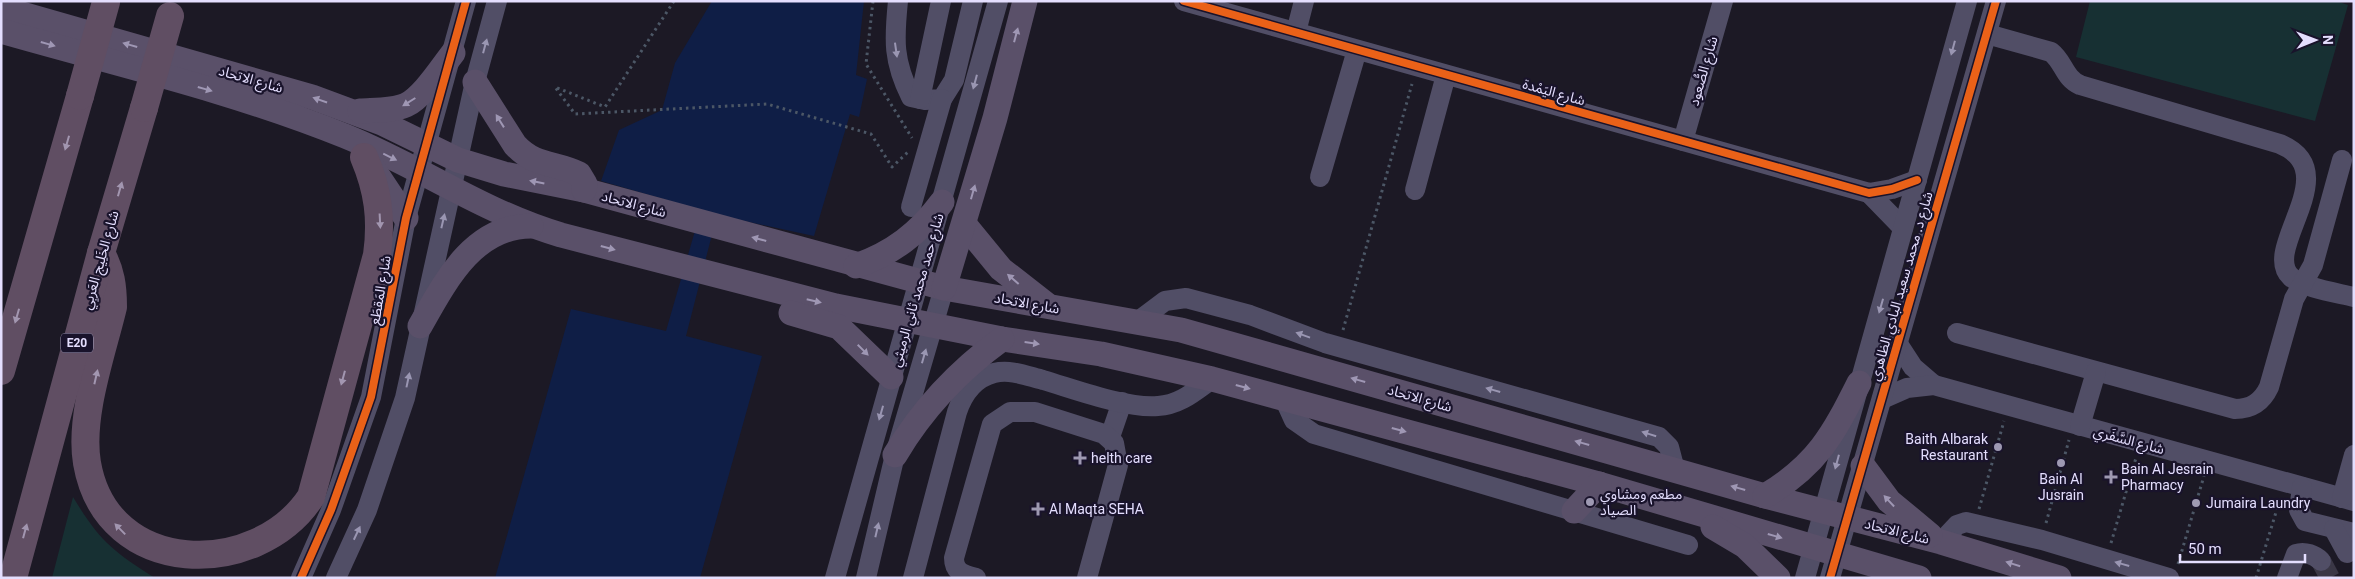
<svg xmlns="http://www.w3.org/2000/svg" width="2355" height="579" viewBox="0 0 2355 579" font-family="Roboto,'Noto Sans Arabic',sans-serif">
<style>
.green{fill:#173033}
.water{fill:#0f1e46}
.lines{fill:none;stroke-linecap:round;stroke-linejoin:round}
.minor-tunnel{stroke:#3a3746;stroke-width:20;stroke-dasharray:20 10;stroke-linecap:butt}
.path{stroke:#4c5766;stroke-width:3;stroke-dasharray:2.5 4;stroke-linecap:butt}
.minor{stroke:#514e66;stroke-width:20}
.major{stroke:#5a5069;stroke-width:25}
.highway{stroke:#604e63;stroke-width:28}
.highway-bridge{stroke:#604e63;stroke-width:28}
.cycleway-casing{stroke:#19132b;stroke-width:11}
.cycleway{stroke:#ea6118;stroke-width:8}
.oneway{fill:#9f97b4}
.oneway2{fill:#9a96b2}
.oneway3{fill:#a296b0}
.poi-dot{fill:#9e99b2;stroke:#19132b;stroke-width:2}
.labels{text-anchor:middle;stroke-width:4.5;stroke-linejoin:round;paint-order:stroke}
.shield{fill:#19132b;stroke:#a7a1bf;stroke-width:1}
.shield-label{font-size:12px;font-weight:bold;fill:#e4defe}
.street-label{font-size:14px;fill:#e4defe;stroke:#19132b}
.poi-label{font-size:14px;fill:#e4defe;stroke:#19132b;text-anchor:start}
</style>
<rect width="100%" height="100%" fill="#1c1925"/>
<g class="green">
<polygon points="2090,1 2336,1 2348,5 2315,121 2076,57"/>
<path d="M73,497c26,43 39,54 82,81h-103z"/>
</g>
<polygon class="water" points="712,1 864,1 856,75 867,79 859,117 850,114 814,236 717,215 686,336 762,356 700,578 495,578 571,309 666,331 701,210 601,181 619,130 662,110 675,63"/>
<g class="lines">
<polyline class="minor-tunnel" points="2321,561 2330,578"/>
<g class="path">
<polyline points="674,1 605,107 555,87 575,114 767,104 871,134 892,167 908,152"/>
<polyline points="873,1 866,64 912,138"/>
<polyline points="1343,330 1412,84"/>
<polyline points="1979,509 2004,421"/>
<polyline points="2046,523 2069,440"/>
<polyline points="2111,543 2136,458"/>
<polyline points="2178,564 2204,476"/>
<polyline points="2256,578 2280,499"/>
</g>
<g class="minor">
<path d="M898,1c-4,39 -5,60 13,96l14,3 17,-1 12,-19 19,-79"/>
<polyline points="1184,1 1869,193 1892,189 1917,180"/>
<polyline points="1296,32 1304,1"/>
<path d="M1987,34l64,18c13,10 13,26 29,33l200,59c67,28 -20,105 11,133 12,11 47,16 63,20"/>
<polyline points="920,99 941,1"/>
<polyline points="1683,141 1723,1"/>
<polyline points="1320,177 1357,50"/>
<polyline points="1415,190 1446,75"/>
<polyline points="1869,193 1903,228"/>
<polyline points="911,207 942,99"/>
<polyline points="1137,322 1165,301 1186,298 1250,315 1325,343 1659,437 1669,447 1675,470"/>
<path d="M1957,333l278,76c16,0 27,-7 34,-22l25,-88 19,-34 29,-105"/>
<polyline points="1898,344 1913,367 1934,385"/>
<polyline points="1284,398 1294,420 1314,434 1688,545"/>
<polyline points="1882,399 1907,388 1934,385 2354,501"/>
<polyline points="2080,426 2096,372"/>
<polyline points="1110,437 1122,402"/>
<polyline points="2302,487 2299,510 2305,521 2354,533"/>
<polyline points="2342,498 2354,455"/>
<polyline points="2334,529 2347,553"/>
<polyline points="1941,542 1957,525 1966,522 2042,540 2169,578"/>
<polyline points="301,578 331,510 371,397 406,218 466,1"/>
<polyline points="336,578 367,510 405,398 475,82 497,1"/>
<polyline points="835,578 998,1"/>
<polyline points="866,578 895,455 944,288"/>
<path d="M913,578l44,-166c6,-18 17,-34 37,-39 17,-4 33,3 49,7 31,9 84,29 115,26 22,-1 37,-15 54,-27"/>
<path d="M976,578c-11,-3 -22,-5 -22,-20l38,-134 18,-12h25l69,22 10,9 4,22 -31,113"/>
<polyline points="1805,578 1967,1"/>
<polyline points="1830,578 1996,1"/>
<path d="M2287,578l9,-24c9,-3 19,1 25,7"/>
</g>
<g class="major">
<polyline points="1,8 312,97 382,123 458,160 504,174 584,190 944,288 1181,330 1765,496 1941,542 2059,578"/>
<path d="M1,31c115,33 233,60 344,105 74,30 138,76 216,99l275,71 166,33 99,15 111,25 387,105 320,94"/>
<path d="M475,82l40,63c20,22 40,17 64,29l6,10 -1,6"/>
<path d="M360,111c14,-1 33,0 46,-6 17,-8 35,-37 47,-52"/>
<polyline points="370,164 406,218"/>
<polyline points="964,224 1001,269 1046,304"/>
<path d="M856,266c37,-13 63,-33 86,-64"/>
<polyline points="944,288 995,118 1025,1"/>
<polyline points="791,313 839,327 891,377"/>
<path d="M420,326c25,-44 53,-100 111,-100"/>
<path d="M895,455c28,-47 63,-84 107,-116"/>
<polyline points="1863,466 1889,501 1930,535"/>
<path d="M1765,496c52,-31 68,-61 94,-113"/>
<polyline points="1574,511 1599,484"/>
<polyline points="1713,527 1745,546 1778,578"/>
</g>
<g class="highway">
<path d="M101,253c10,18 12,34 12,54 -11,46 -34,109 -26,156 20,116 170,116 224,34l66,-242c5,-36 1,-65 -13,-98"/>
<polyline points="1,371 80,96"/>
<polyline points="13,578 101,253 144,108"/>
</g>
<g class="highway-bridge">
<polyline points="80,96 106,2"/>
<polyline points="144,108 170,16"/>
</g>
<g class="cycleway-casing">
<g id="cycleway">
<polyline points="1184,1 1869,193 1892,189 1917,180"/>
<polyline points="301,578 331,510 371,397 406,218 466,1"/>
<polyline points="1830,578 1996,1"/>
</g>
</g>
<use href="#cycleway" class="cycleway"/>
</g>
<defs><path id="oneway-solid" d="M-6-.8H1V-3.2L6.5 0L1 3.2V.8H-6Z" transform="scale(1.25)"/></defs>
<g class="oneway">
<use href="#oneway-solid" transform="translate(1016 35) rotate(-75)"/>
<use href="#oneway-solid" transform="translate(48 44) rotate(16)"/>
<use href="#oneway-solid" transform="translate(130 45) rotate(-164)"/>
<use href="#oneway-solid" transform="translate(205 89) rotate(16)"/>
<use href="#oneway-solid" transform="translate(320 100) rotate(-161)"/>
<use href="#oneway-solid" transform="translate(409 102) rotate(148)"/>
<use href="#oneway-solid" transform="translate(500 121) rotate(-122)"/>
<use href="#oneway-solid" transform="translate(390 157) rotate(26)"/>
<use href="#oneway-solid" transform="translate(537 182) rotate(-169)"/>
<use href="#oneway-solid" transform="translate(973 192) rotate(-74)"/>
<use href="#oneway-solid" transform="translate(759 239) rotate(-165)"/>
<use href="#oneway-solid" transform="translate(608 248) rotate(15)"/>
<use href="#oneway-solid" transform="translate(1013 279) rotate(-139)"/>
<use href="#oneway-solid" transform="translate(814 301) rotate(13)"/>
<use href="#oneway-solid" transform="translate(1032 343) rotate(8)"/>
<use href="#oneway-solid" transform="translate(863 350) rotate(45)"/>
<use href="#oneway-solid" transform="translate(1358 380) rotate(-164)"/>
<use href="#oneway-solid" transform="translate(1243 387) rotate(15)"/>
<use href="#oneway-solid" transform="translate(1399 430) rotate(15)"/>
<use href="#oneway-solid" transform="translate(1582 443) rotate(-164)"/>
<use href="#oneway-solid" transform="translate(1738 488) rotate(-164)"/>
<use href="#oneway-solid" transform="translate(1889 501) rotate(-133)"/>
<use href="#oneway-solid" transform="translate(1775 536) rotate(16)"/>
<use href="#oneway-solid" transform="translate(2013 564) rotate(-163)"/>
</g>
<g class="oneway2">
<use href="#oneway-solid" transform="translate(485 46) rotate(-75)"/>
<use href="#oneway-solid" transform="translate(1953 48) rotate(105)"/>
<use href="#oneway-solid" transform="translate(896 50) rotate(82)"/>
<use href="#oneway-solid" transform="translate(975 82) rotate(105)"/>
<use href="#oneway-solid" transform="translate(443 221) rotate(-77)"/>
<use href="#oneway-solid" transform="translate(1881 306) rotate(106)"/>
<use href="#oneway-solid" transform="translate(1303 335) rotate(-160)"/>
<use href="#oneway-solid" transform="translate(924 356) rotate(-74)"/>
<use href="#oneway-solid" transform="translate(408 380) rotate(-78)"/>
<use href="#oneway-solid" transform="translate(1493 390) rotate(-164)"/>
<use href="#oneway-solid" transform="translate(881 413) rotate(106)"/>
<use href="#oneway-solid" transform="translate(1649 434) rotate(-163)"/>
<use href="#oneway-solid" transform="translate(1837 462) rotate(105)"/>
<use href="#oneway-solid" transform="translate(877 530) rotate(-77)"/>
<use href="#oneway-solid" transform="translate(357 533) rotate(-65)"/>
<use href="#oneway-solid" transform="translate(2122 564) rotate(-164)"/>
</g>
<g class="oneway3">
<use href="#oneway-solid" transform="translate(67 143) rotate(106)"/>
<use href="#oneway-solid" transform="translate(120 189) rotate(-74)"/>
<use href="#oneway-solid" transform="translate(380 221) rotate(87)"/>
<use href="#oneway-solid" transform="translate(17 316) rotate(106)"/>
<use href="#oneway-solid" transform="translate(96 377) rotate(-77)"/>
<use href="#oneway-solid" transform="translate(343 378) rotate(105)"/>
<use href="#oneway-solid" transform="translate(120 529) rotate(-134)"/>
<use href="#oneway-solid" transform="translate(25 531) rotate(-75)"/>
</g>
<g class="poi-dot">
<circle cx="1998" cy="447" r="5"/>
<path d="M1077.5 450.5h5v5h5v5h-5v5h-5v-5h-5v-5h5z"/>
<circle cx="2061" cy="463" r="5"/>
<path d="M2108.5 469.5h5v5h5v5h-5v5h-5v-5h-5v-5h5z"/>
<circle cx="1590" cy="502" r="5"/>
<circle cx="2196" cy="503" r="5"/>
<path d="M1035.5 501.5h5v5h5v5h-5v5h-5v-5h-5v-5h5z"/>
</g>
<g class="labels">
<rect class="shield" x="61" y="333.5" width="32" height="19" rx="4"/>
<g class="shield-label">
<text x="77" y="347">E20</text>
</g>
<g class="street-label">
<text transform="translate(1703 71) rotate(-74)" y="5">شارع الصُّعود</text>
<text transform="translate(251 79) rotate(16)" y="5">شارع الاتحاد</text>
<text transform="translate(1554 92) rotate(16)" y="5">شارع اليَمْدة</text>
<text transform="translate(634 204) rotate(15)" y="5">شارع الاتحاد</text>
<text transform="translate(100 260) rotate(-74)" y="5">شارع الخَلِيج العَربِي</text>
<text transform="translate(1901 286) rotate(-74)" y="5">شارع د. محمد سعيد البادي الظاهري</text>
<text transform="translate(380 290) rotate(-80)" y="5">شارع المَقطَع</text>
<text transform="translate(917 290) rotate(-74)" y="5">شارع حمد محمد ثاني الرميثي</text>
<text transform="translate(1027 303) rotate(10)" y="5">شارع الاتحاد</text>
<text transform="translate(1420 398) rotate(16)" y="5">شارع الاتحاد</text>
<text transform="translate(2129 440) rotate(15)" y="5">شارع السَّفَري</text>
<text transform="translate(1897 531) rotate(14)" y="5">شارع الاتحاد</text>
</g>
<g class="poi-label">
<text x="1988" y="444" text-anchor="end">Baith Albarak<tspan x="1988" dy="16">Restaurant</tspan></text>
<text x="1091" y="463">helth care</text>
<text x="2121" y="474">Bain Al Jesrain<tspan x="2121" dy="16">Pharmacy</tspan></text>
<text x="2061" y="484" text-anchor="middle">Bain Al<tspan x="2061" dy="16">Jusrain</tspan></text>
<text x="1600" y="499">مطعم ومشاوي<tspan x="1600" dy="16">الصياد</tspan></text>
<text x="2206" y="508">Jumaira Laundry</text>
<text x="1049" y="514">Al Maqta SEHA</text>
</g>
</g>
<rect width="2355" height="579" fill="none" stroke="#e4defe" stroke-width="5"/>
<g transform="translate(2315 40) rotate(89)" stroke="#19132b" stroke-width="4" paint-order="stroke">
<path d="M0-4L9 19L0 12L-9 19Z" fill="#e4defe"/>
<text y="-8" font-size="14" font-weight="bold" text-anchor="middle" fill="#e4defe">N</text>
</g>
<path d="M2180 554v8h125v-8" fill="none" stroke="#e4defe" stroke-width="2.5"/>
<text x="2188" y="554" font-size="15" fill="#e4defe" stroke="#19132b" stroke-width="4" paint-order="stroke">50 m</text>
</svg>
